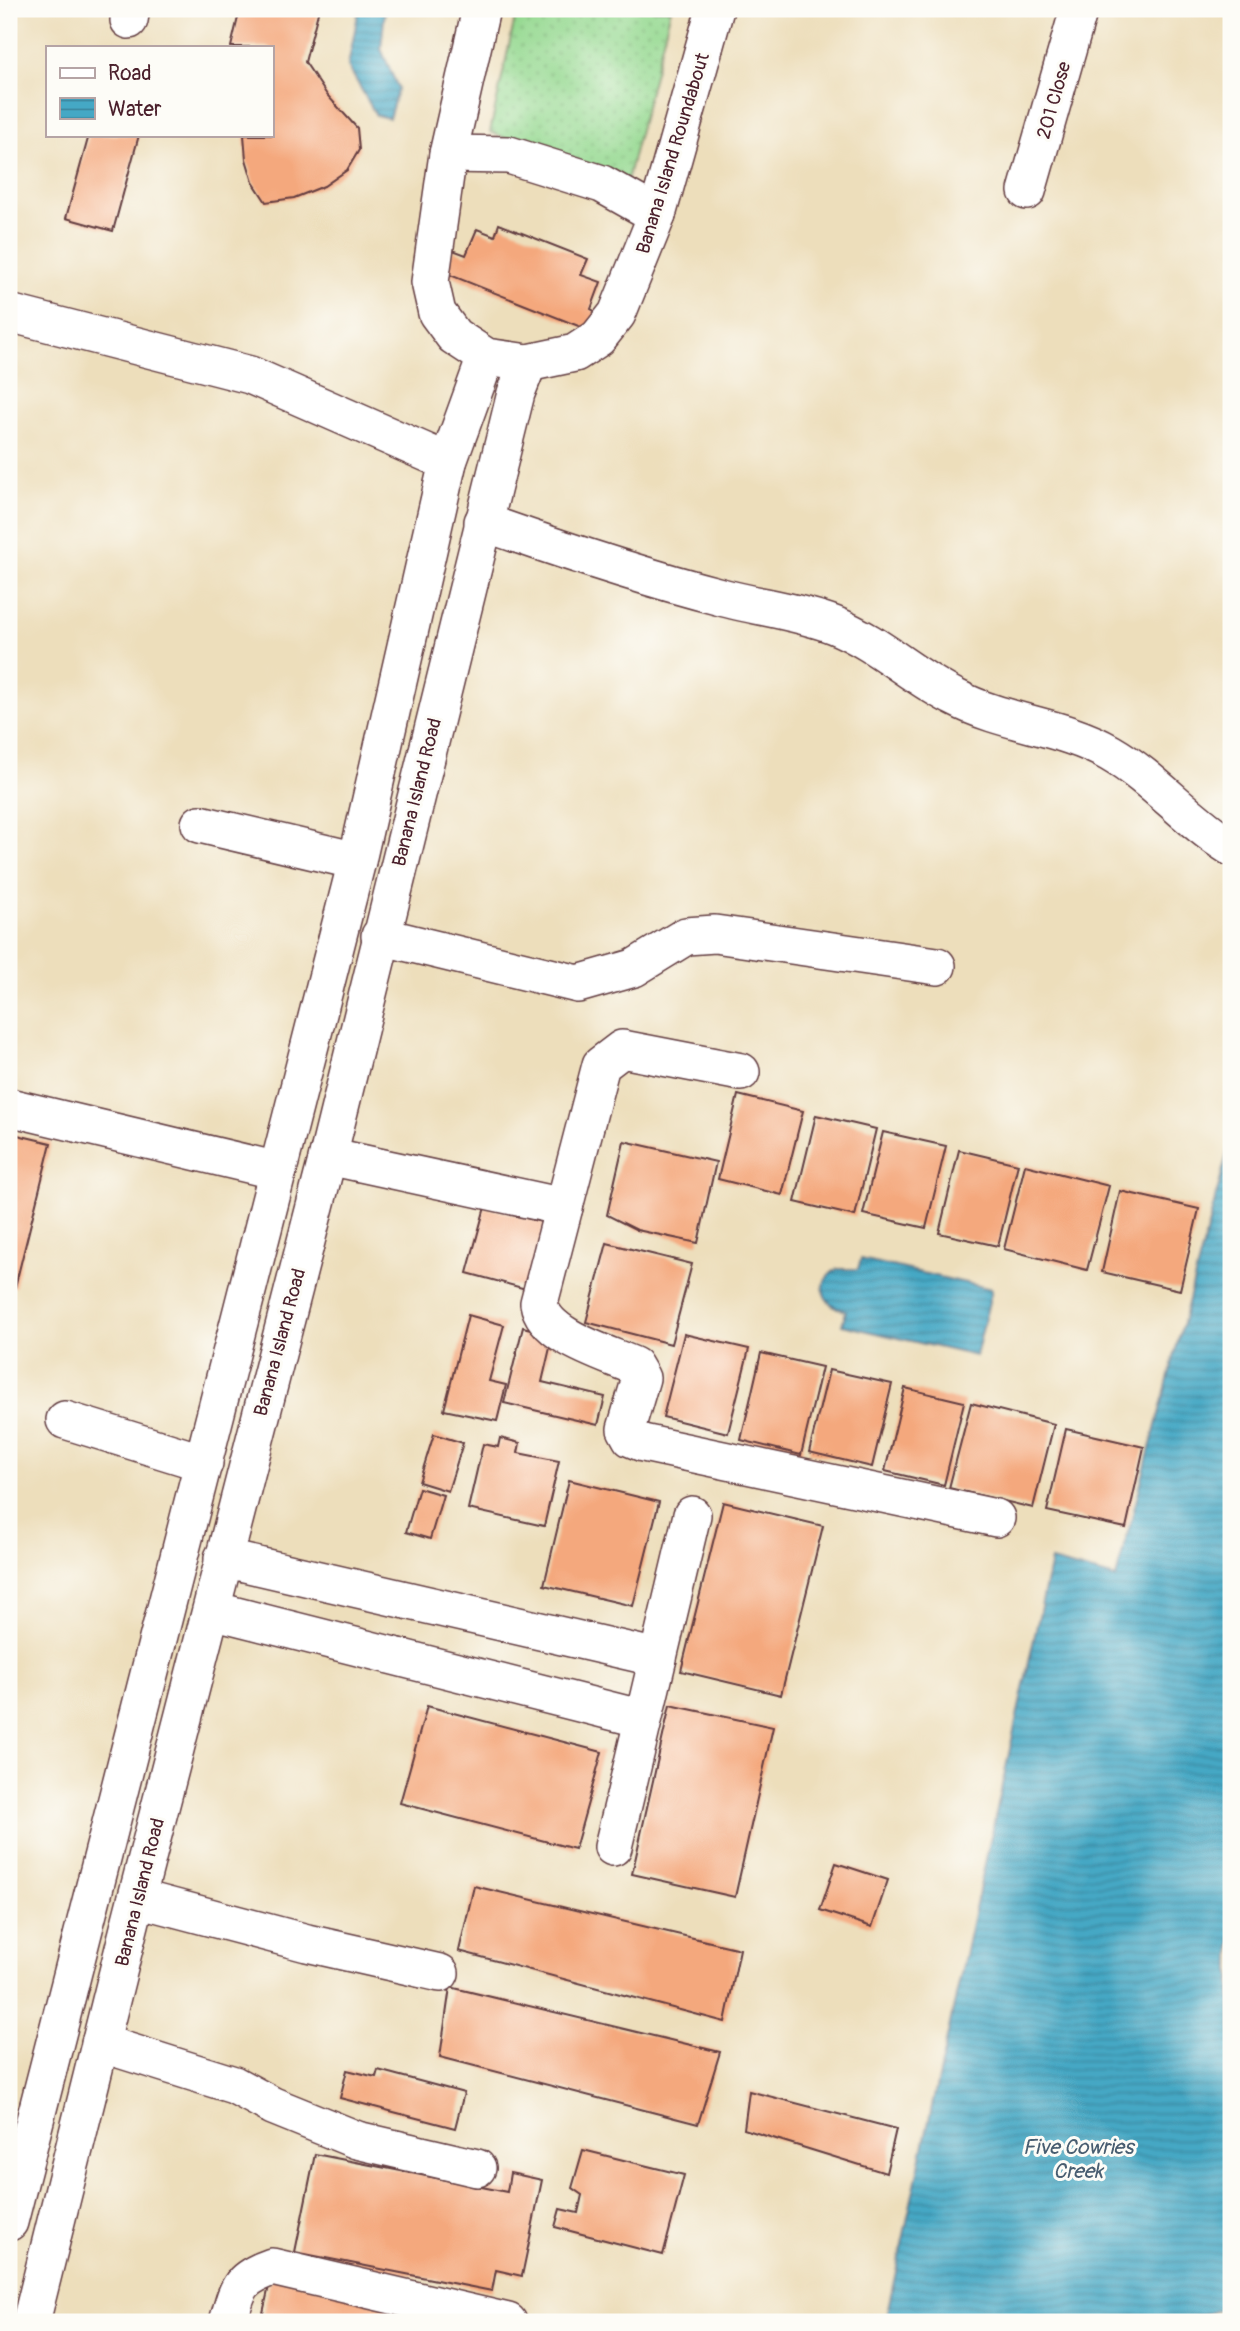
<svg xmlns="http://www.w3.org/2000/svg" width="1240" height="2331" viewBox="0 0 1240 2331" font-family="Pangolin,sans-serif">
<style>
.grass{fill:url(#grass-dots);stroke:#707c5e;stroke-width:2}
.water{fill:url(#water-rules);stroke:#486478;stroke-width:2}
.building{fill:#f4a87d}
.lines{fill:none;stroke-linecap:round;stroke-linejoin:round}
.minor-casing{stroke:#623c41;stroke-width:40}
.minor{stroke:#fff;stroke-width:37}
.labels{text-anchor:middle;stroke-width:6;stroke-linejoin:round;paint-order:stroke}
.street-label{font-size:19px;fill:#4a1f2b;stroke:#fdfcf7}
.water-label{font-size:21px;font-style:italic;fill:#485d70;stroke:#fdfcf7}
</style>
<defs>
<pattern id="grass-dots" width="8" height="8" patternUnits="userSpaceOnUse" patternTransform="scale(1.75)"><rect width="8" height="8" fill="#95d991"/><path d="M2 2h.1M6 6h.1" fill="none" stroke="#82ba7d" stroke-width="1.8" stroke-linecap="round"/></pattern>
<pattern id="water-rules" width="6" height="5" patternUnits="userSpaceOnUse" patternTransform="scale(1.75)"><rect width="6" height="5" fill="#45a8c5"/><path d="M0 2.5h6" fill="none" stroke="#3c88a0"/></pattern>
</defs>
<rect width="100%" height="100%" fill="#fdfcf7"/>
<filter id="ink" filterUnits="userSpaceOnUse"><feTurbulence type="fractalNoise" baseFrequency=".0143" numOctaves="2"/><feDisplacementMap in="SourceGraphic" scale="14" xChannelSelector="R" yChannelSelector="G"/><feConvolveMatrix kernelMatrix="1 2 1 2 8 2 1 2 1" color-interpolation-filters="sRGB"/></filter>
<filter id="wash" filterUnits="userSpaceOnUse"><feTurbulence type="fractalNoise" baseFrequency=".00686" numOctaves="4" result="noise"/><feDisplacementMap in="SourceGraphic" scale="28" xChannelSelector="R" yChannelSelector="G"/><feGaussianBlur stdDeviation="1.57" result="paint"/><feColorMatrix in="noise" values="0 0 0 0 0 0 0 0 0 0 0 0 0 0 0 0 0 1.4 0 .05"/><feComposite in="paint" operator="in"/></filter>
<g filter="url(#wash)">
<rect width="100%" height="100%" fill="#eddebb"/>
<polygon class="grass" points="517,9 671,9 625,188 490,132"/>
<g class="water">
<polygon points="359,9 385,9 381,49 398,88 389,118 376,115 348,66"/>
<polygon points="1231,1139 1231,2306 1179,2322 885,2322 1051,1561 1116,1578"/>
<path d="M861,1259l131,30 -16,67 -134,-31 4,-14c-24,-6 -32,-28 -9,-42h21z"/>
</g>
<g id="blocks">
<g class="building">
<polygon points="240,9 319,9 305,62 327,95 357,128 359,150 347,170 324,186 294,198 266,202 253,182 246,159 244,135 271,135 271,47 231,47"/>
<polygon points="89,135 139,135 113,231 66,218"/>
<polygon points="499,224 588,259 581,275 601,282 591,309 598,313 591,331 445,273 453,250 466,255 477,229 495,236"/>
<polygon points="738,1095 803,1111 782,1195 718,1179"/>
<polygon points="816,1115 876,1129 855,1216 795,1202"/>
<polygon points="883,1132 946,1146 926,1228 863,1214"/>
<polygon points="9,1133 51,1143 15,1287 9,1286"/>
<polygon points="624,1141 716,1162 698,1243 637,1230 607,1215"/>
<polygon points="959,1150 1018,1164 998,1246 939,1233"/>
<polygon points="1025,1165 1109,1186 1087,1270 1004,1249"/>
<polygon points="1120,1191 1199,1209 1180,1290 1102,1272"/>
<polygon points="485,1207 545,1223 526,1289 467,1273"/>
<polygon points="607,1243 692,1264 671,1344 586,1322"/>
<polygon points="468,1315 504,1325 489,1381 506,1385 497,1421 444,1410"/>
<polygon points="523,1327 553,1335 542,1382 605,1397 598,1425 504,1403"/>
<polygon points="684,1334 749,1349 728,1433 663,1417"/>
<polygon points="761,1353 822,1367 801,1455 741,1440"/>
<polygon points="829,1370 892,1384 872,1467 809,1452"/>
<polygon points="905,1388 964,1402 944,1485 885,1471"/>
<polygon points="971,1403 1054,1424 1033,1508 949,1488"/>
<polygon points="1066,1429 1144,1447 1126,1528 1047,1511"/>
<polygon points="434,1434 463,1443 448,1491 419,1482"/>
<polygon points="500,1438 520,1443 518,1453 559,1461 544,1526 468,1509 483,1444 498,1447"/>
<polygon points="569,1480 659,1502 633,1606 544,1585"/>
<polygon points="419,1488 443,1495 430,1539 406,1532"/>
<polygon points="723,1502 823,1526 781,1695 681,1671"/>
<polygon points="670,1705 773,1727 735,1897 632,1874"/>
<polygon points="427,1706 602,1752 575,1849 400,1803"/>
<polygon points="836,1863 888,1880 872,1927 820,1910"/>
<polygon points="474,1886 740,1949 725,2022 459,1951"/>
<polygon points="450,1987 720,2052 698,2124 440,2057"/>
<polygon points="347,2070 376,2077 378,2070 464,2093 455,2128 340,2098"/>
<polygon points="749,2091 896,2129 886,2173 744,2129"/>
<polygon points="583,2150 684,2175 663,2255 555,2227 560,2209 578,2213 582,2195 572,2188"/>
<polygon points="315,2154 507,2192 510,2173 542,2180 522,2276 496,2270 492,2291 295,2252"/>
<polygon points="271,2277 411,2310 409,2322 261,2322"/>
</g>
</g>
</g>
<g filter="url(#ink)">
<use href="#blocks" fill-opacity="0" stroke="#623c41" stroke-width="2"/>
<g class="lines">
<g class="minor-casing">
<g id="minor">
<polyline points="481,9 448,154 430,282 437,313 454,336 486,357 528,363 575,353 598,338 617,314 657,215 715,9"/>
<polyline points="129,20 131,9"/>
<polyline points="448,154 509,155 602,184 657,215"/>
<polyline points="1027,191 1079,9"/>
<polyline points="9,313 250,375 448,462"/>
<path d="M483,522c79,28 157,54 238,75 37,10 76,14 113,28 45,18 79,52 122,73 49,26 106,27 154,55 45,26 77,67 121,94"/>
<polyline points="200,824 357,861"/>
<polyline points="380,936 578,984 634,968 686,936 715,934 937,966"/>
<path d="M741,1072l-119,-23 -21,16 -62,238c5,33 66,50 95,63l7,12 -15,51 5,9 12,5 353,75"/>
<polyline points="9,1107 278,1171"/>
<polyline points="328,1156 564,1207"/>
<polyline points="65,1420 204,1463"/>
<polyline points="223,1558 658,1658"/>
<polyline points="212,1610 643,1719"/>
<polyline points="613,1847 692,1515"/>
<polyline points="137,1898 307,1943 440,1973"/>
<polyline points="100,2043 234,2085 273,2106 357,2140 477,2168"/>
<polyline points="9,2222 357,861 448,462 486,357"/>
<polyline points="31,2322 131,1920 328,1156 516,393 528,363"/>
<path d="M228,2322c10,-33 9,-43 44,-55l236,55"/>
</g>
</g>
<use href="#minor" class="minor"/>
</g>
</g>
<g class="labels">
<g class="street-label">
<text transform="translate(1053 100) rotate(-74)" y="7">201 Close</text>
<text transform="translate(672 153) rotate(-73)" y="7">Banana Island Roundabout</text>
<text transform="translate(416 792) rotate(-76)" y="7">Banana Island Road</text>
<text transform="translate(279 1342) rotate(-75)" y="7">Banana Island Road</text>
<text transform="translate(139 1892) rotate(-76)" y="7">Banana Island Road</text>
</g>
<g class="water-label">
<text x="1078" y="2154">Five Cowries<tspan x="1078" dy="24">Creek</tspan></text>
</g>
</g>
<rect width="1240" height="2331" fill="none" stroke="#fdfcf7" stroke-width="35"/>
<rect x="46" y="46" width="228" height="91" fill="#fdfcf7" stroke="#b5a4a5" stroke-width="2"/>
<rect x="60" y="68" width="35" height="10" fill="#ffffff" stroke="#b5a4a5" stroke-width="2"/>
<text x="108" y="80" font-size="21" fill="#4a1f2b">Road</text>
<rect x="60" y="98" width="35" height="21" fill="url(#water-rules)" stroke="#b5a4a5" stroke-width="2"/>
<text x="108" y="116" font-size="21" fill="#4a1f2b">Water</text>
</svg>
